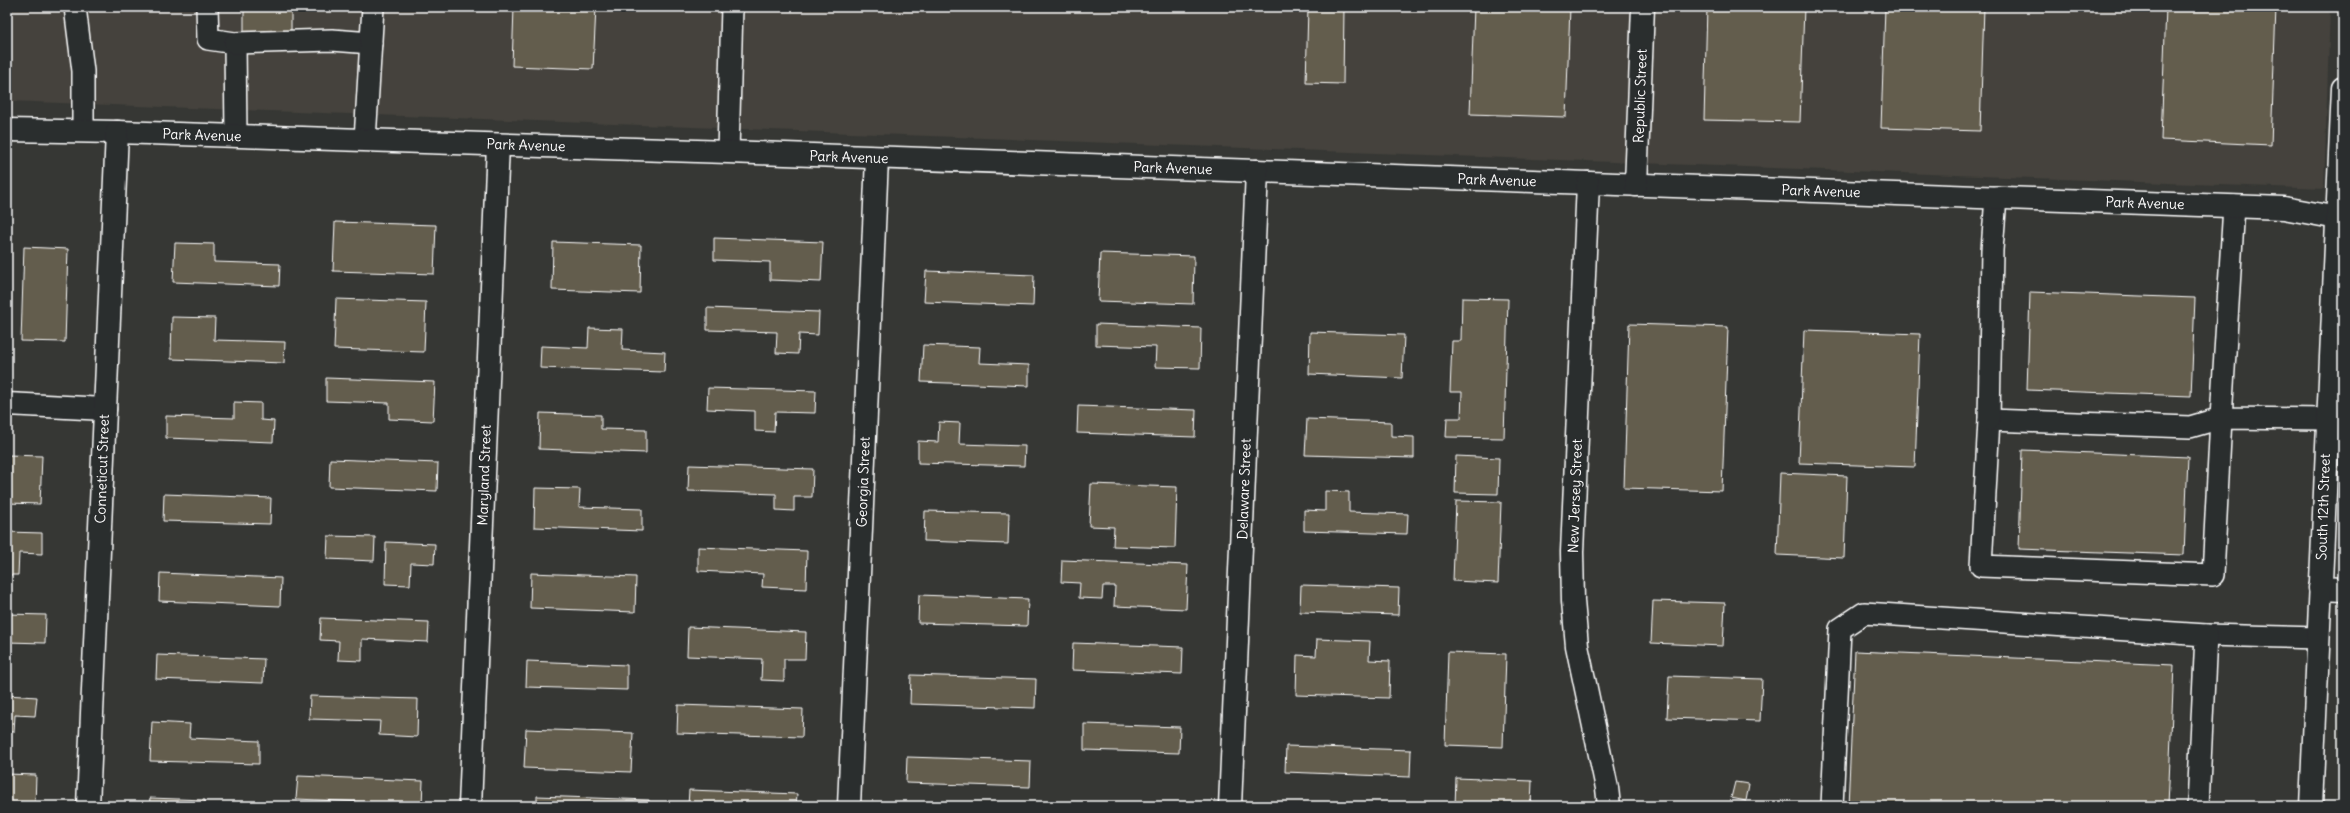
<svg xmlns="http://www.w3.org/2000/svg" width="2350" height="813" viewBox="0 0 2350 813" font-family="Delius,sans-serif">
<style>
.built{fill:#44423c}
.building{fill:#645d4d;stroke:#fff}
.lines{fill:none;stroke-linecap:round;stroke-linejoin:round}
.lane-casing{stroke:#fff;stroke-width:24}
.street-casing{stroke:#fff;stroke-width:25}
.secondary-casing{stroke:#fff;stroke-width:25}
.lane{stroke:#2a2d2e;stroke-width:21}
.street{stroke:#2a2d2e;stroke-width:22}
.secondary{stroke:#2a2d2e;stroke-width:22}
.labels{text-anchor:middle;stroke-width:3;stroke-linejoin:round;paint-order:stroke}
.street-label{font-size:14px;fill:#fff;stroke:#2a2d2e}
</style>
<rect width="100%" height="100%" fill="#363734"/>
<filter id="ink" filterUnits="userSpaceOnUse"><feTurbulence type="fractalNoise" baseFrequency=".025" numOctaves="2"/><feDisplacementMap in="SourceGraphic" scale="8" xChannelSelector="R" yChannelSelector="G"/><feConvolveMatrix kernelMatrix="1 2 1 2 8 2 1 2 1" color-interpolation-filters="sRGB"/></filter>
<g filter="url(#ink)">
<polygon class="built" points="7,7 2330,7 2324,189 7,101"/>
<g class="building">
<polygon points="244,7 291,7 291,34 244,33"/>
<polygon points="514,7 596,7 593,69 512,66"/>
<polygon points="1308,7 1344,7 1343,84 1306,83"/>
<polygon points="1474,7 1570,7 1566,117 1470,114"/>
<polygon points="1707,7 1804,7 1800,122 1704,120"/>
<polygon points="1885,7 1984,7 1980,131 1881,128"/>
<polygon points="2166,7 2276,7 2271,145 2161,140"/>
<polygon points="335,222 436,225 434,274 333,271"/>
<polygon points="714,238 823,242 821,282 770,280 770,262 714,260"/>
<polygon points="553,242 641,245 640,293 552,290"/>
<polygon points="175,243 214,244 214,262 280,264 279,286 173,282"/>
<polygon points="24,247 68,249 65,342 21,341"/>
<polygon points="1100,253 1194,256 1193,304 1098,301"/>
<polygon points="926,271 1034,275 1033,306 924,302"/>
<polygon points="2030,292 2195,298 2191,396 2027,390"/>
<polygon points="1462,298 1508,299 1504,438 1446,437 1447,418 1461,418 1462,392 1450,392 1452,341 1461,341"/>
<polygon points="336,299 426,302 424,352 334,349"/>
<polygon points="707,308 819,312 818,335 799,334 798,354 776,353 777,332 707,330"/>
<polygon points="172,317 215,318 214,340 285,342 284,363 171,359"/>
<polygon points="1096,324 1201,328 1200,368 1155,367 1156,347 1096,345"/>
<polygon points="1629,324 1728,327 1722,491 1624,488"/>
<polygon points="589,328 623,329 622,350 665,352 664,372 540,368 541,346 588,348"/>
<polygon points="1804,330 1920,334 1915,467 1799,463"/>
<polygon points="1310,332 1404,335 1402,378 1309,374"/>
<polygon points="923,345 980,347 979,363 1029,365 1029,386 921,382"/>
<polygon points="326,378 435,382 433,421 389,419 389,403 326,401"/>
<polygon points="708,388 816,391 815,413 775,412 774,432 755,431 755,411 707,409"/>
<polygon points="234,402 261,403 261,420 274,421 273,442 166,438 166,416 234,418"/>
<polygon points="1078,406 1196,410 1195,437 1077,433"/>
<polygon points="540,413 601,415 601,429 646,430 646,453 539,449"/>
<polygon points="1307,419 1391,422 1391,436 1414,437 1414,458 1305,455"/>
<polygon points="939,422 960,423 959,444 1025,446 1024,466 918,463 918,441 938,442"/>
<polygon points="2022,450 2188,457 2184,555 2019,549"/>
<polygon points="7,455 42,456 40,504 7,503"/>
<polygon points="1456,456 1499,458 1498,494 1455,493"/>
<polygon points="330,459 438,463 437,491 329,487"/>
<polygon points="689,465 813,469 812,497 794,497 794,511 776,510 776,494 688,491"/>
<polygon points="1780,473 1847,476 1844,558 1777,555"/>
<polygon points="1091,484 1177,487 1175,548 1113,546 1114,527 1089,526"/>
<polygon points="535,488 580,489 579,507 642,509 642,531 534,527"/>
<polygon points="1325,491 1349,492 1349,512 1408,514 1407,534 1304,531 1304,510 1325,511"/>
<polygon points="164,494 271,498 270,524 163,521"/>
<polygon points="1456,501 1501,502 1498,583 1453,581"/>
<polygon points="925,511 1009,513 1008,544 924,541"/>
<polygon points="7,532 42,533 42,554 19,553 18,575 7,575"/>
<polygon points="328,536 375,537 374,561 327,559"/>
<polygon points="386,542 435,544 434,564 411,563 410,585 385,584"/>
<polygon points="698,547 807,551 806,589 762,587 763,574 698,571"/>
<polygon points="1062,560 1188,565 1186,609 1114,606 1115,586 1103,586 1102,599 1079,598 1080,583 1061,582"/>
<polygon points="160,573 281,578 280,606 159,601"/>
<polygon points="531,573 636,577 635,612 530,608"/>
<polygon points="1301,585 1399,588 1398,615 1300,612"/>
<polygon points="919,595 1028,599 1027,626 918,623"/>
<polygon points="1653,601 1725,603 1723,646 1651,643"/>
<polygon points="7,614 46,615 45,643 7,642"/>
<polygon points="321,618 429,622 428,642 362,639 362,661 338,660 339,641 320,640"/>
<polygon points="688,627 806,632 805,659 784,659 784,681 761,680 762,659 687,656"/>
<polygon points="1317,639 1370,641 1369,660 1390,661 1389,698 1296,695 1297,655 1316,656"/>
<polygon points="1073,643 1183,647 1182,674 1072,670"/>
<polygon points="1855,651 2174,665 2168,806 1848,806"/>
<polygon points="1448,652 1506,654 1503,747 1445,745"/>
<polygon points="157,655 264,659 263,683 156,679"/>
<polygon points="527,661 627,665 627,690 526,687"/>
<polygon points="911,675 1036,679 1035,708 910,704"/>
<polygon points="1669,676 1762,679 1760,721 1667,718"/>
<polygon points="7,695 37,697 35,716 15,715 14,732 7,732"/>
<polygon points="310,696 418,699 417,737 379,735 380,721 309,719"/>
<polygon points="678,705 803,709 802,737 677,733"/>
<polygon points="152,722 190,724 189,738 259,741 259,764 150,761"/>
<polygon points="1084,724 1180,727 1179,753 1084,750"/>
<polygon points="526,729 633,733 631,772 524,768"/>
<polygon points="1286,746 1411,750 1410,777 1285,772"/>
<polygon points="907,757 1031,761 1030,787 906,783"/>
<polygon points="7,774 36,775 35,806 7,806"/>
<polygon points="298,776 423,781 422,805 364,806 364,802 296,799"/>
<polygon points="1456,778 1532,781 1531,806 1455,806"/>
<polygon points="1735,782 1749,784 1746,801 1731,798"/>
<polygon points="689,790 797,794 796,806 688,806"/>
<polygon points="537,796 649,800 649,806 537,806"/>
<polygon points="150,798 205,800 205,806 149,806"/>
<polygon points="1072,802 1177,805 1177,806 1072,806"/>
</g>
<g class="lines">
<g class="lane-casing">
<g id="lane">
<polyline points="75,7 83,71 83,131"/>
<polyline points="207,7 208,39 235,43 236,136"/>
<polyline points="235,43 332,40 371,43"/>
<polyline points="365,140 373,7"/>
<polyline points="728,152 732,7"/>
<polyline points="2234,206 2221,418 2190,427 1989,420 1981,566 2213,575 2221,418 2327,419"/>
<polyline points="1989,420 1992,250 1996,197"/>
<polyline points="2206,635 2318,638"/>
<polyline points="1832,806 1840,629 1864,613 2206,635 2198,806"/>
</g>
</g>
<g class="street-casing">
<g id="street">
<polyline points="7,130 117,132 728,152 2284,208 2343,219"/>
<polyline points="1588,183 1572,552 1573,601 1577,646 1607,788 1609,806"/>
<polyline points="1636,185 1643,7"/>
<polyline points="7,404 105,409"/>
<polyline points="2320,588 2343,589"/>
<polyline points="88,806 117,132"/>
<polyline points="470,806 498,145"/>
<polyline points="849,806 877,158"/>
<polyline points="1230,806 1257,171"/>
</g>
</g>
<g class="secondary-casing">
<polyline id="secondary" points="2311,806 2343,88"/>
</g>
<use href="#lane" class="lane"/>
<use href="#street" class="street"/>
<use href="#secondary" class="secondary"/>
</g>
</g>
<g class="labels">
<g class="street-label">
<text transform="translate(1640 96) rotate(-88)" y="5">Republic Street</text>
<text transform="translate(202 135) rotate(2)" y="5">Park Avenue</text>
<text transform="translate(526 145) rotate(2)" y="5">Park Avenue</text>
<text transform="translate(849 157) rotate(2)" y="5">Park Avenue</text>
<text transform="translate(1173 168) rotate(2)" y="5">Park Avenue</text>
<text transform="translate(1497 180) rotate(2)" y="5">Park Avenue</text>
<text transform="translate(1821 191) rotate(2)" y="5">Park Avenue</text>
<text transform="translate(2145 203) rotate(2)" y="5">Park Avenue</text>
<text transform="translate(102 469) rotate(-88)" y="5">Conneticut Street</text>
<text transform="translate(484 475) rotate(-88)" y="5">Maryland Street</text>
<text transform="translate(863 482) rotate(-88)" y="5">Georgia Street</text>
<text transform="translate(1244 489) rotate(-88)" y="5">Delaware Street</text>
<text transform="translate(1575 496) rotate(-88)" y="5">New Jersey Street</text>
<text transform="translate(2323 507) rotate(-88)" y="5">South 12th Street</text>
</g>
</g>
<rect width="2350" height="813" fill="none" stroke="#2a2d2e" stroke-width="24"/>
<rect x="12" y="12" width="2326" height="789" fill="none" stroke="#fff" stroke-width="1.5" filter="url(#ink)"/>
</svg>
